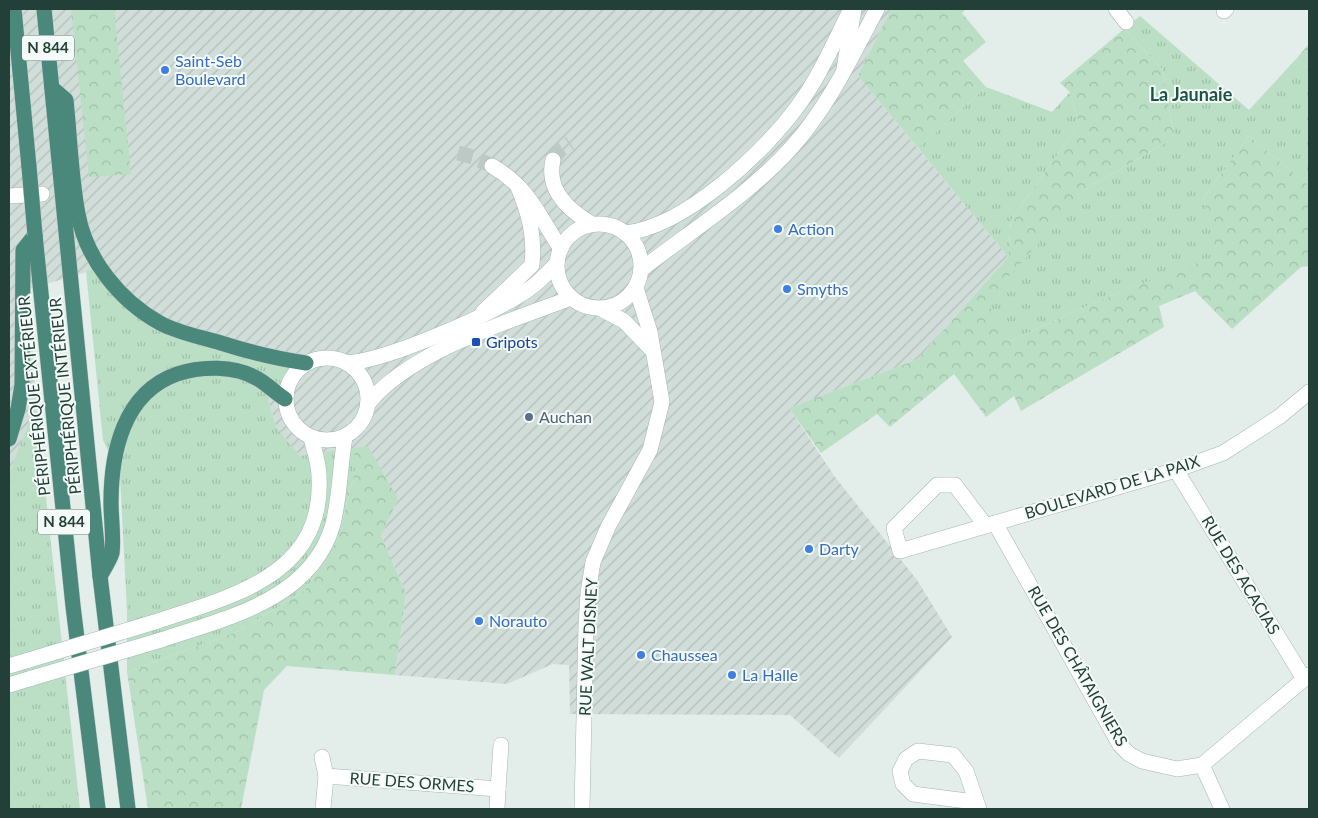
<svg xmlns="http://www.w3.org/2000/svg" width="1318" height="818" viewBox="0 0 1318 818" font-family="Lato,sans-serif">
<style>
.industrial{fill:url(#industrial-furrows)}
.grass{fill:url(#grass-tufts)}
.forest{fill:url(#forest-crowns)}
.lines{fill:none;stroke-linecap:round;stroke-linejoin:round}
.minor-tunnel{stroke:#bccac5;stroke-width:15;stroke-dasharray:15 8;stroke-linecap:butt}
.minor-casing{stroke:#a5b6b0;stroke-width:16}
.secondary-casing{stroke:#a1bab1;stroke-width:16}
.trunk-casing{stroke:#c1cac7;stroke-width:16}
.minor{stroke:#fff;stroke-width:15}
.secondary{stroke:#fff;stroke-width:15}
.trunk{stroke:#49887a;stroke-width:15}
.secondary-bridge-casing{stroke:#a1bab1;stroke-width:16;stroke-linecap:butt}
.trunk-bridge-casing{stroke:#c1cac7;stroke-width:16;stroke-linecap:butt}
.secondary-bridge{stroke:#fff;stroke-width:15}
.trunk-bridge{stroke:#49887a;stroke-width:15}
.shop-dot{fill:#3f7fe0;stroke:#f4faf7;stroke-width:2}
.transit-dot{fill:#1a4fb4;stroke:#f4faf7;stroke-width:2}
.service-dot{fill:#5c6f8a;stroke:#f4faf7;stroke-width:2}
.labels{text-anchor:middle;stroke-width:4;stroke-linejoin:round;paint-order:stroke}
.shield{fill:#f4faf7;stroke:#617871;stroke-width:1}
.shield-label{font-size:15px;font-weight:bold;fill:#224037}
.shop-label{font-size:16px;fill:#366cbe;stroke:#f4faf7;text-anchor:start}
.transit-label{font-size:16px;fill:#164399;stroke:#f4faf7;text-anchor:start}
.street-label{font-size:16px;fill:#224037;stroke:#f4faf7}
.service-label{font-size:16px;fill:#4e5e75;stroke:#f4faf7;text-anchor:start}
.neighbourhood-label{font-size:18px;font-weight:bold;fill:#1d5345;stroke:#f4faf7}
</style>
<defs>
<pattern id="industrial-furrows" width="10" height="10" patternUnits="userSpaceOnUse" patternTransform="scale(1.25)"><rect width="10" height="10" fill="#d1ddd8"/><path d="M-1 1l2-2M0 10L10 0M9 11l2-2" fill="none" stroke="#b3bfba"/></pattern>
<pattern id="grass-tufts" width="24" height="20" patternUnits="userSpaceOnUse" patternTransform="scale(1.25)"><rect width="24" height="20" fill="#bbdfc4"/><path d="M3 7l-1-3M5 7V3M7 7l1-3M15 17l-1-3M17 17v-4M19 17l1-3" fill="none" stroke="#a0c0a9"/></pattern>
<pattern id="forest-crowns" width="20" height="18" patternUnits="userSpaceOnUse" patternTransform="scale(1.25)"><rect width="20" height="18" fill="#bbdfc4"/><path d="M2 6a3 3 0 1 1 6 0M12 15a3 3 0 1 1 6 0" fill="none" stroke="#a0c0a9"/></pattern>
</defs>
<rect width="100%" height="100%" fill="#e3ede9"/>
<polygon class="industrial" points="9,9 891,9 858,76 1008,257 918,359 789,408 835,477 917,580 952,637 839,758 790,715 570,714 569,665 553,664 507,684 395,675 406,593 381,536 398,499 300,456 276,427 268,400 297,355 268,350 201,332 162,317 122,289 104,267 29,289 37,415 31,417 9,473"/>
<g class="grass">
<polygon points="1140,16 1249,110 1296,59 1309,70 1309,186 1249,136 1204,197 1217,256 1105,298 1010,341 986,301 1089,187 1174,138 1163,70 1124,29"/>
<polygon points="986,87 1052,112 1070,92 1079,124 1011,220 1008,257 918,148"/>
<path d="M104,267c6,7 11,15 18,21 42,43 118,55 175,66l-29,46 8,27 24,29 54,-8 1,23 -18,70 -32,49 -66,41 -112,41v-61l-7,-135 -17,-36 -17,-169z"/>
<polygon points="37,415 80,809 9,809 9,473 31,417"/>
</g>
<g class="forest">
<polygon points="71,9 114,9 131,174 89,177"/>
<polygon points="891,9 966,9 962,13 986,42 963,61 986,87 918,148 858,76"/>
<polygon points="1124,29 1163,70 1174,138 1089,187 987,301 1010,341 1105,298 1216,256 1204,197 1249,136 1309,186 1309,266 1301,267 1232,329 1195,291 1159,306 1164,327 1021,411 1014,396 986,417 954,374 890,427 877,414 821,453 789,408 918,359 1008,257 1011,220 1079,124 1070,92 1060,83"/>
<polygon points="1309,44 1309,70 1296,59"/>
<polygon points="368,446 398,499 381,536 406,593 395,675 287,666 264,690 241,809 148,809 127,672 239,631 305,590 337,541 355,471 354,448"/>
</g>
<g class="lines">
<g class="minor-tunnel">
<polyline points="458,153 473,157 492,166"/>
<polyline points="553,160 560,150 570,143"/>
</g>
<g class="minor-casing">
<g id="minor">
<polyline points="1116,9 1126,22"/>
<polyline points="1224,11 1226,9"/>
<polyline points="844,69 854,9"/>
<path d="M553,160c-7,30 15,50 39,64"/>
<path d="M492,166c38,22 46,49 69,83"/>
<polyline points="9,196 42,194"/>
<polyline points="601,309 624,321 652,350"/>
<path d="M483,312l49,-47c3,-29 -3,-52 -14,-78"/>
<polyline points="1176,470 1304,679"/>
<polyline points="995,523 1120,745 1129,754 1142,761 1177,769 1202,765 1309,675"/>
<polyline points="985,525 955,485 937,485 894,528 900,551 1176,470 1223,453 1279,417 1309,392"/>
<polyline points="322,757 326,776"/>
<polyline points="1202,765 1222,809"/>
<polyline points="498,789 501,745"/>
<polyline points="975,802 913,794 903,784 900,771 906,759 918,751 953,755 966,771 979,809"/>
<polyline points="323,809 326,776 498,789 497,809"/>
<polyline points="582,809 586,625 588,593 593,562 608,527 650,450 662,402 650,332 636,288"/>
</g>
</g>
<g class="secondary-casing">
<g id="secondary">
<circle cx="599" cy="266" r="42"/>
<path d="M625,233c60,-6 141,-82 175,-130 21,-29 35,-63 51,-94"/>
<path d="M642,269c50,-39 107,-74 150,-122 36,-40 60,-91 85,-138"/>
<circle cx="327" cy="399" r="41"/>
<path d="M347,363c42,-3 146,-49 182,-74 11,-7 19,-17 28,-26"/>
<path d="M368,404c40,-52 142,-83 203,-106"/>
<path d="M158,621c74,-25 167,-46 161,-145 0,-13 -5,-26 -8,-38"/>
<path d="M161,640c65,-22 151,-40 172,-116 7,-28 7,-59 12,-87"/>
<polyline points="9,666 29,660"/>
<polyline points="9,685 32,678"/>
</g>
</g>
<g class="trunk-casing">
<g id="trunk">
<polyline points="14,9 29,167"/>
<polyline points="44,9 100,576 128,809"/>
<path d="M52,88l14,12c4,38 5,77 12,114 8,45 42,87 82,109 18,10 41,14 61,20 28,9 56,16 85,20"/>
<polyline points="35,235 73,606 98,809"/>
<polyline points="9,439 18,409 22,385 23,250 35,235"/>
<path d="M100,576c4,-7 10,-16 12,-23 2,-16 -1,-34 -1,-50 0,-50 12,-110 66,-129 24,-8 58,-9 81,5 10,6 18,14 27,20"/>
</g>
</g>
<use href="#minor" class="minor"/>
<use href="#secondary" class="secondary"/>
<use href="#trunk" class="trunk"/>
<g class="secondary-bridge-casing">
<g id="secondary-bridge">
<polyline points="29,660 158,621"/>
<polyline points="32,678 161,640"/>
</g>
</g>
<g class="trunk-bridge-casing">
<polyline id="trunk-bridge" points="29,167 35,235"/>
</g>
<use href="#secondary-bridge" class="secondary-bridge"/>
<use href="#trunk-bridge" class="trunk-bridge"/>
</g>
<g class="shop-dot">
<circle cx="165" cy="70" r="5"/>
<circle cx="778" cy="229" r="5"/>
<circle cx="787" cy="289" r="5"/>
<circle cx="809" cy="549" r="5"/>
<circle cx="479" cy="621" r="5"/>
<circle cx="641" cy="655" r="5"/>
<circle cx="732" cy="675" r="5"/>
</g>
<rect class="transit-dot" x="471" y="337" width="10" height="10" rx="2.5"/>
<circle class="service-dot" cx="529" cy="417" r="5"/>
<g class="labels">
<g class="shield">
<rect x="22" y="35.5" width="52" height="25" rx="4"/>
<rect x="38" y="509.5" width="52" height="25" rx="4"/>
</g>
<g class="shield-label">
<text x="48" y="53">N 844</text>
<text x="64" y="527">N 844</text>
</g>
<g class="shop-label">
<text x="175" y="67">Saint-Seb<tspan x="175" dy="18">Boulevard</tspan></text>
<text x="788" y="235">Action</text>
<text x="797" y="295">Smyths</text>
<text x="819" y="555">Darty</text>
<text x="489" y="627">Norauto</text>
<text x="651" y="661">Chaussea</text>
<text x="742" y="681">La Halle</text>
</g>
<g class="transit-label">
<text x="486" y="348">Gripots</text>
</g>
<g class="street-label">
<text transform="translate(34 396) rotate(-96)" y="6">PÉRIPHÉRIQUE EXTÉRIEUR</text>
<text transform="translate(65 396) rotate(-96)" y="6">PÉRIPHÉRIQUE INTÉRIEUR</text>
<text transform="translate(1112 487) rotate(-17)" y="6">BOULEVARD DE LA PAIX</text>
<text transform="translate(1241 575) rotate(59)" y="6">RUE DES ACACIAS</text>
<text transform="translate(588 647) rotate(-87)" y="6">RUE WALT DISNEY</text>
<text transform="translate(1078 666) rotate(60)" y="6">RUE DES CHÂTAIGNIERS</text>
<text transform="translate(412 782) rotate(4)" y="6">RUE DES ORMES</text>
</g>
<g class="service-label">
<text x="539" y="423">Auchan</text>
</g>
<g class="neighbourhood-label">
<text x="1191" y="101">La Jaunaie</text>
</g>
</g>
<rect width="1318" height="818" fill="none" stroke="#224037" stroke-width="20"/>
</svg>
